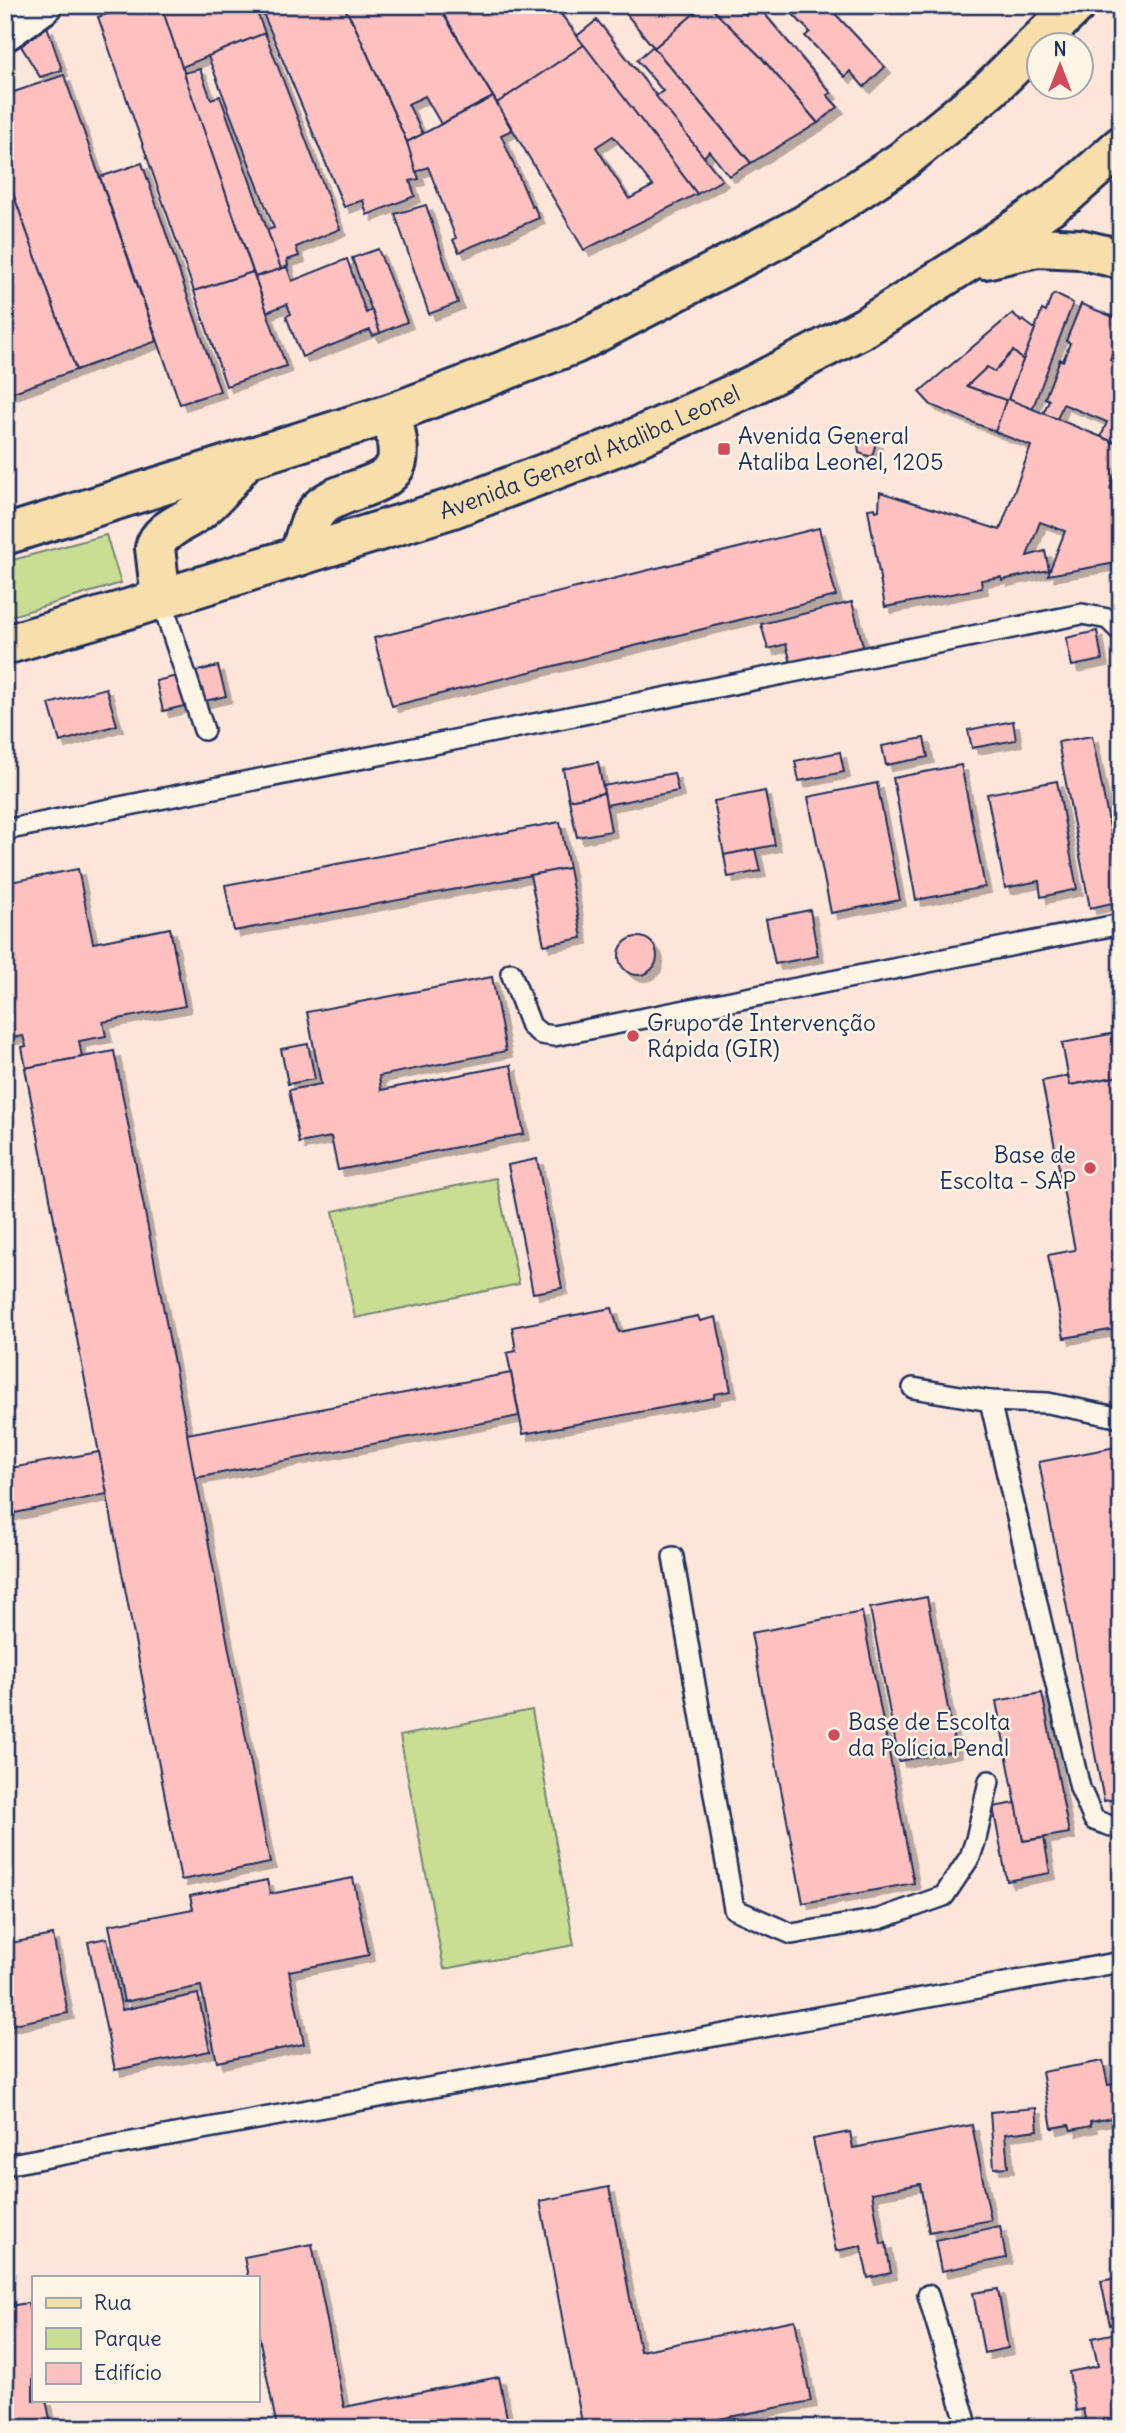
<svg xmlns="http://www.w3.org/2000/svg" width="1126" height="2433" viewBox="0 0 1126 2433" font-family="Delius,sans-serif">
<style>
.green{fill:#cade93;stroke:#728678;stroke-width:2}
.building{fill:#fec1bf;stroke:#1b2f5e;stroke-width:2;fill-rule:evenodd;filter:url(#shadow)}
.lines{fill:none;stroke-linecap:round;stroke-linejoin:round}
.lane-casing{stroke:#1b2f5e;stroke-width:24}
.street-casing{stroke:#1b2f5e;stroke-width:44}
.primary-casing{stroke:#1b2f5e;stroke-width:44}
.lane{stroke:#fcf5e5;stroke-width:19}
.street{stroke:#fcf5e5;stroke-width:38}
.primary{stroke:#f8deab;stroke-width:38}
.poi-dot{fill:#d1495b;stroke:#fcf5e5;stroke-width:2.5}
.labels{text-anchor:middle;stroke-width:5;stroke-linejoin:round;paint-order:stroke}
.poi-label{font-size:23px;fill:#1b2f5e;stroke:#fcf5e5;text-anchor:start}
.street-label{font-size:23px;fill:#1b2f5e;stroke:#fcf5e5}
</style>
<defs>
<filter id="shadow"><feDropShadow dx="6" dy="6" stdDeviation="0" flood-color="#0004"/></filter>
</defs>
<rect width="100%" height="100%" fill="#fde5da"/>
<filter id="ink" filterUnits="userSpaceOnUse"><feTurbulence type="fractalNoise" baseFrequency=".0143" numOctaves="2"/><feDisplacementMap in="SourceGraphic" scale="14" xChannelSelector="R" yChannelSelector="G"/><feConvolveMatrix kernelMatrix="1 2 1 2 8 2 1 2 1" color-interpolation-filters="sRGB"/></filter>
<g filter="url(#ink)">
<g class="green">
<polygon points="106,535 121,583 5,618 5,562"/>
<polygon points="496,1178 519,1284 355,1318 333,1211"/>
<polygon points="532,1710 574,1945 444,1969 400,1736"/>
</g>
<g class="building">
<polygon points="125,5 161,5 253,272 194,291 98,17 126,8"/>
<polygon points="161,5 254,5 265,33 182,67"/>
<polygon points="343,5 354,24 407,142 419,179 410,181 415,196 367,215 363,200 344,207 260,6"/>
<polygon points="343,5 438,5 493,97 441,124 425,96 408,104 423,134 407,142 354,24"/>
<polygon points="438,5 554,5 584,45 497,103"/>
<polygon points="619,5 704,5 654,48"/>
<polygon points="704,5 709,5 761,57 818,123 751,163 654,48"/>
<polygon points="715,5 737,5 746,15 758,6 831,93 827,95 838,107 818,123 761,57 712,9"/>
<polygon points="784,5 827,5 885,67 864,87 850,71 845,77 805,36 810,32"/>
<polygon points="597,20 632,65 722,180 697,194 577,36"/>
<polygon points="47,26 62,70 40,77 21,46"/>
<polygon points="265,33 340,229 296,247 299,256 287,260 288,266 281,269 267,230 274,228 208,56"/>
<path d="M584,45l113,149 -113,56 -87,-147zM613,136l40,50 -24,13 -33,-52z"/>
<polygon points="653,46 654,48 751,163 729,176 709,151 704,157 656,96 663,91 637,60"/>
<polygon points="200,69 211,99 220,96 281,269 255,277 184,73"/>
<polygon points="64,75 157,341 76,370 5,171 5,95"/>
<polygon points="493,97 512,130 501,135 532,207 534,206 539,218 459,252 453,240 456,238 428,167 416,172 407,142"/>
<polygon points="142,163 220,391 180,404 100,177"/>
<polygon points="5,171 76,370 5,395"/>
<polygon points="426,205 458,303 429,314 395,214"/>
<polygon points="378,249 407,322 380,333 352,258"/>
<polygon points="347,259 366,313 372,310 380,333 373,336 370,330 302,357 286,316 291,314 287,304 267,312 255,277 287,267 292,281"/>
<polygon points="253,272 286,366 226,386 194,291"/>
<polygon points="1055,294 1073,303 1032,410 1008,399 1042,310 1046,312 1051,297"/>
<polygon points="1081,304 1121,320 1121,327 1110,360 1121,364 1121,445 1101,437 1107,422 1063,404 1057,419 1043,414 1049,400 1045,398 1060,359 1063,361 1070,343 1066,341"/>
<polygon points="1013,313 1021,322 1023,320 1035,329 1023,360 1013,351 994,372 987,367 967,386 1006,400 996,432 931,405 919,392"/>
<polygon points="1013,351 1023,360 1008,399 1121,445 1121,458 1110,489 1121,493 1121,549 1116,563 1048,575 1065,531 1040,522 1027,556 1045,551 1049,570 1002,580 1001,577 981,580 982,588 885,607 868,509 875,508 876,511 879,510 880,492 1000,530 1031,446 995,432 1006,400 967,386 987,367 994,372"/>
<polygon points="868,435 867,439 876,442 872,457 859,453 858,444"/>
<polygon points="819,528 836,596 392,706 374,638"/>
<polygon points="852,602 864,650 792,667 786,644 768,649 761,624"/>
<polygon points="1097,631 1102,660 1072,666 1066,638"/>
<polygon points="218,666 226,696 163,711 156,681"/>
<polygon points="106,688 117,725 60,742 49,704"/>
<polygon points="1013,721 1016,740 972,748 968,730"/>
<polygon points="1092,736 1121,884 1121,901 1090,908 1058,742"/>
<polygon points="924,738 928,757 886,765 882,746"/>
<polygon points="840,752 844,772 799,781 795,761"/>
<polygon points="598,762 604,793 569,800 563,769"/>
<polygon points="961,765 985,887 916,900 893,778"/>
<polygon points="674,773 678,791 606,805 603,786"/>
<polygon points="1057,781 1077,889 1041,897 1039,881 1005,888 987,794"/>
<polygon points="877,783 900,900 831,913 808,797"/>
<polygon points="765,791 775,845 724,855 714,801"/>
<polygon points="604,793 611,831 577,837 569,800"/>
<polygon points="560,822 569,868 234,931 225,885"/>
<polygon points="755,849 760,871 728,877 724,855"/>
<polygon points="569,868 582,938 544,945 530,875"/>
<polygon points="78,869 93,943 170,928 185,1006 103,1022 106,1036 79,1041 82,1057 26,1068 22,1047 26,1046 23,1036 5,1039 5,883"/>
<polygon points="810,910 818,956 775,964 766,919"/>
<circle cx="638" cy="956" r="19"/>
<polygon points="492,977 506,1051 379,1076 381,1090 511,1065 524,1134 338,1170 331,1137 299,1143 289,1090 321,1084 307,1012"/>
<polygon points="1121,1032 1121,1076 1070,1085 1062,1043"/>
<polygon points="308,1044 315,1079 288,1084 281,1049"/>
<polygon points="114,1051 270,1863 181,1880 25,1068"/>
<polygon points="1068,1076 1070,1085 1121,1076 1121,1328 1064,1338 1048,1255 1075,1250 1042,1081"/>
<polygon points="537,1159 562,1288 533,1293 508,1165"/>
<polygon points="612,1308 619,1332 698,1316 700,1321 716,1317 731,1391 714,1394 714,1398 523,1434 507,1353 516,1351 512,1327"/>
<polygon points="511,1373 519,1416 195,1478 187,1434"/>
<polygon points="1121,1446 1121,1798 1104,1801 1039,1462"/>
<polygon points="99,1452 107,1494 5,1515 5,1469"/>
<polygon points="927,1597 956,1751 899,1761 870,1608"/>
<polygon points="862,1612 914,1883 803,1903 751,1633"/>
<polygon points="1042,1693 1069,1833 1023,1841 996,1701"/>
<polygon points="1016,1803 1023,1841 1044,1838 1050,1873 1007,1881 993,1807"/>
<polygon points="353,1878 369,1955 289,1971 304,2044 217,2062 201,1986 124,2002 109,1925 193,1909 190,1896 267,1880 270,1894"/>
<polygon points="53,1935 68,2013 5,2026 5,1944"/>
<polygon points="107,1938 122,2010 198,1994 210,2051 115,2070 88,1942"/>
<polygon points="1103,2061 1108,2085 1121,2083 1121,2120 1112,2122 1112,2118 1090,2122 1091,2126 1071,2130 1069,2125 1052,2128 1042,2072"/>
<polygon points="1036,2108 1038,2130 1005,2134 1008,2167 994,2168 990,2112"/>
<polygon points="972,2125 991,2220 929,2232 920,2184 872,2193 881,2244 886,2243 891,2273 868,2278 861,2246 836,2251 813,2139 850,2132 853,2148"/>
<polygon points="609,2187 640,2351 795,2320 811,2401 673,2428 583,2428 540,2201"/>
<polygon points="1000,2226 1006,2258 941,2271 935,2240"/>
<polygon points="312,2244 344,2407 499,2377 509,2428 277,2428 257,2326 257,2277 248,2277 244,2257"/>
<polygon points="1121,2277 1121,2323 1110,2325 1101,2281"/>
<polygon points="5,2283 9,2306 28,2303 33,2330 33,2400 46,2400 52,2428 5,2428"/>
<polygon points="998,2289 1008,2348 984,2353 973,2293"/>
<polygon points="1121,2332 1121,2428 1087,2428 1083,2409 1076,2411 1069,2372 1098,2366 1092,2338"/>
</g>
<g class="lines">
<g class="lane-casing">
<g id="lane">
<polyline points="161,599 204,730"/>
<polyline points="5,830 1082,614 1108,619 1121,632"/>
<polyline points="511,973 531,1026 541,1034 554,1036 1121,924"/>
<polyline points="913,1388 990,1401 1048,1403 1121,1418"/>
<polyline points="990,1401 1080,1788 1094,1820 1114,1827 1121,1825"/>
<polyline points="673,1557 734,1909 792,1934 879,1919 944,1896 970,1857 976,1839 989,1781"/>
<polyline points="5,2165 1121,1962"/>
<polyline points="928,2295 968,2428"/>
</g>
</g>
<g class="street-casing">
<polyline id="street" points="5,31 42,5"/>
</g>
<g class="primary-casing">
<g id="primary">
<polyline points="985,259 1037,247 1079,249 1121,259"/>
<polyline points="5,535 392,413 575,344 806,224 902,161 990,89 1076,5"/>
<path d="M299,556c5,-14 9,-34 18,-45 18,-23 73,-21 80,-50 3,-14 -3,-34 -5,-48"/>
<path d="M161,599l-6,-51c4,-18 27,-25 41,-35 20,-14 34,-34 49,-53"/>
<path id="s1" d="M5,645l123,-36 325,-101 167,-63 131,-59 114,-59 101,-64 101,-69 54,-48"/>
</g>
</g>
<use href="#lane" class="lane"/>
<use href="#street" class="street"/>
<use href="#primary" class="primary"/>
</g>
</g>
<g class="poi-dot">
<rect x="717" y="442" width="14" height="14" rx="3.5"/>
<circle cx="633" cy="1036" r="7"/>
<circle cx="1090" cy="1168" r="7"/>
<circle cx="834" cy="1735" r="7"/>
</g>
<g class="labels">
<g class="poi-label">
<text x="738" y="444">Avenida General<tspan x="738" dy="26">Ataliba Leonel, 1205</tspan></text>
<text x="647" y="1031">Grupo de Intervenção<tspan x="647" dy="26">Rápida (GIR)</tspan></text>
<text x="1076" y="1163" text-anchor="end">Base de<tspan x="1076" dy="26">Escolta - SAP</tspan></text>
<text x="848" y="1730">Base de Escolta<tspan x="848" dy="26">da Polícia Penal</tspan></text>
</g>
<g class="street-label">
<text dy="8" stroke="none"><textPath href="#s1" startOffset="616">Avenida General Ataliba Leonel</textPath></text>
</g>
</g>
<rect width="1126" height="2433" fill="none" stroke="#fcf5e5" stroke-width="28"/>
<rect x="14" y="14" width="1098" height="2405" fill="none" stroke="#1b2f5e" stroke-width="2.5" filter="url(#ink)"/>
<rect x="32" y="2276" width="228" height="126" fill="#fcf5e5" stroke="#a2a6af" stroke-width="2"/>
<rect x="46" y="2298" width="35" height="10" fill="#f8deab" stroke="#a2a6af" stroke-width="2"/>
<text x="94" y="2310" font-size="21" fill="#1b2f5e">Rua</text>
<rect x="46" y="2328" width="35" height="21" fill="#cade93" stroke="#a2a6af" stroke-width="2"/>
<text x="94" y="2346" font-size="21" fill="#1b2f5e">Parque</text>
<rect x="46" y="2363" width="35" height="21" fill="#fec1bf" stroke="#a2a6af" stroke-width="2"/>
<text x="94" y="2380" font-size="21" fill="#1b2f5e">Edifício</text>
<g transform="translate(1060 66)"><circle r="33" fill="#fcf5e5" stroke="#a2a6af" stroke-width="2"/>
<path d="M0-5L12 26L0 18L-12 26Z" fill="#d1495b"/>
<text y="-10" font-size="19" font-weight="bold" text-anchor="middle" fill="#1b2f5e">N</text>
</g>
</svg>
